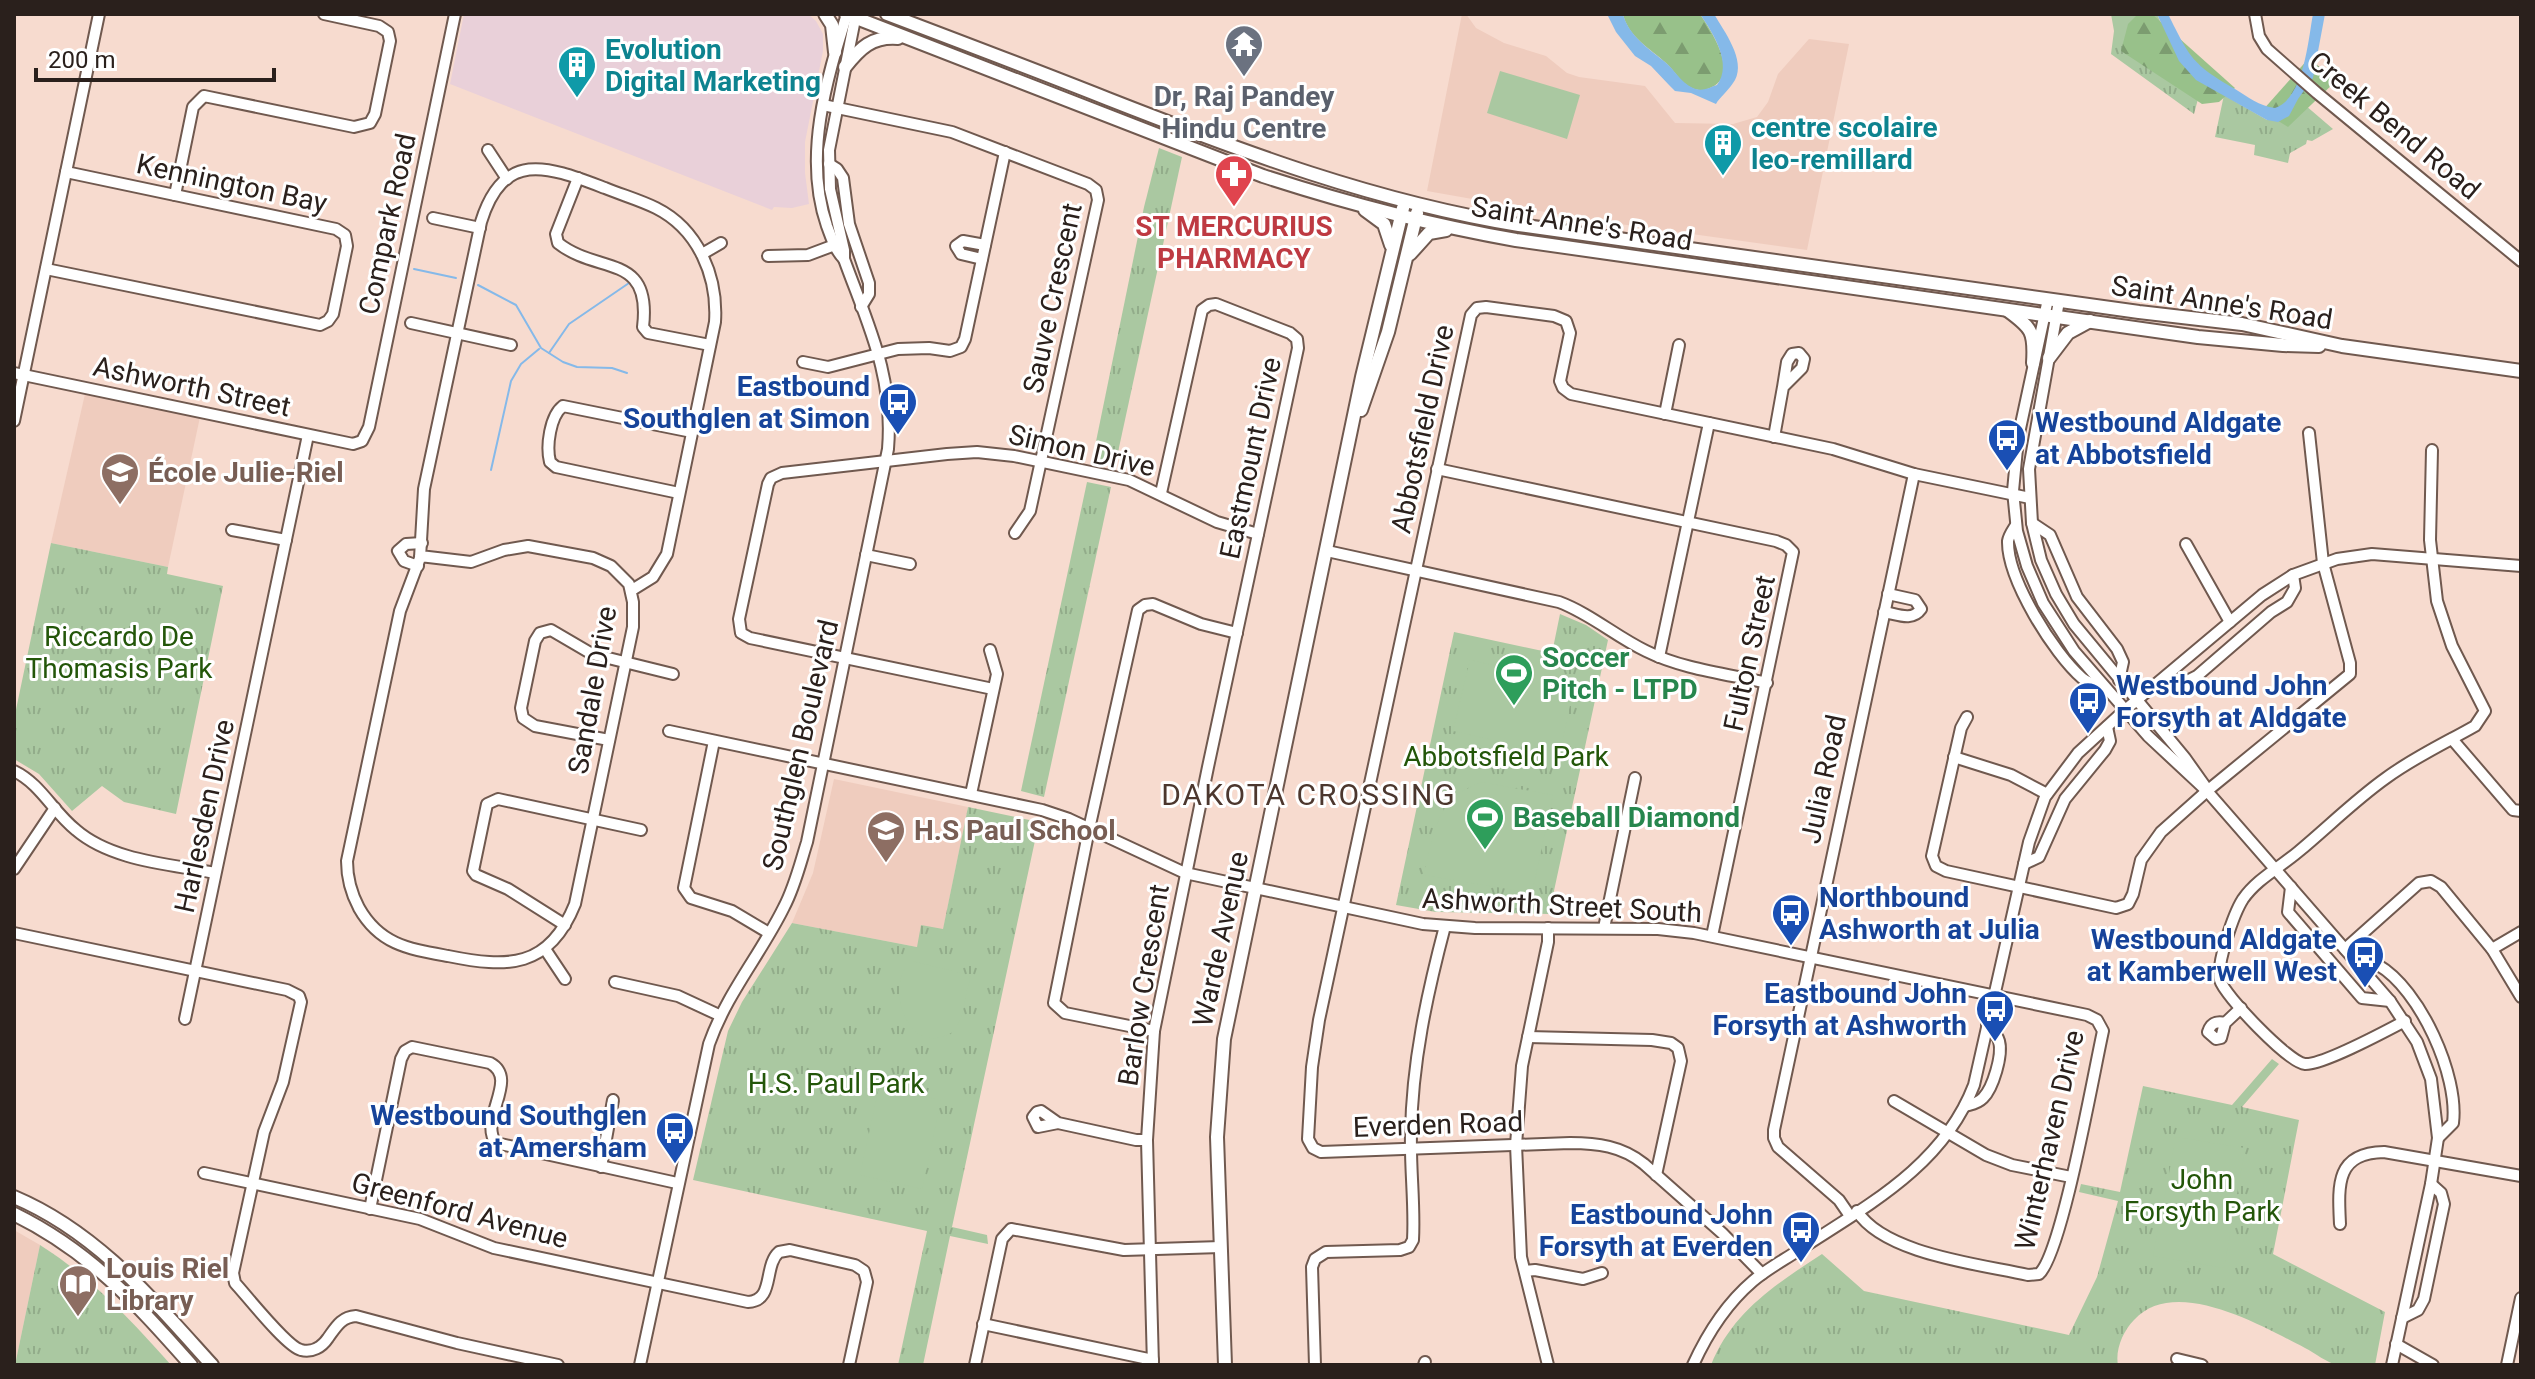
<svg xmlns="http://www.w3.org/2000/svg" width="2535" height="1379" viewBox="0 0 2535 1379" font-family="Roboto,sans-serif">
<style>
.commercial{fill:#e9d0d9}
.built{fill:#efccbe}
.grass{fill:url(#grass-tufts)}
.forest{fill:url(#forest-firs)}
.pitch{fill:#aac8a1}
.water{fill:#85b9e9}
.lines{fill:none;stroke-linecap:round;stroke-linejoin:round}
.stream{stroke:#85b9e9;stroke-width:2}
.minor-casing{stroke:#70594f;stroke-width:14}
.major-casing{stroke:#70594f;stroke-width:16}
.minor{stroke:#fff;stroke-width:10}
.major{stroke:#fff;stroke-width:12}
.labels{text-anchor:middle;stroke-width:6;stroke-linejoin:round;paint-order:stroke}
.culture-label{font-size:28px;font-weight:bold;fill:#0d838f;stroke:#fff;text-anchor:start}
.worship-label{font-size:28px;font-weight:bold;fill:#5b616d;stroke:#fff}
.street-label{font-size:28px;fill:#2a201c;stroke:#fff}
.health-label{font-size:28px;font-weight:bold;fill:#be3a42;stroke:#fff}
.transit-label{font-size:28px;font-weight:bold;fill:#164399;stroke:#fff;text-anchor:end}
.education-label{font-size:28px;font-weight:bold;fill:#785e54;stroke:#fff;text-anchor:start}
.park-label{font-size:28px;fill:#235609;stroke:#fff}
.leisure-label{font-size:28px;font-weight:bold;fill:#27864d;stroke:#fff;text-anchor:start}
.neighbourhood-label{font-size:30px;letter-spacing:2px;fill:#4c372e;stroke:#fff}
</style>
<defs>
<pattern id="grass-tufts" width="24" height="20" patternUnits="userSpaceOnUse" patternTransform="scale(2)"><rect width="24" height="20" fill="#aac8a1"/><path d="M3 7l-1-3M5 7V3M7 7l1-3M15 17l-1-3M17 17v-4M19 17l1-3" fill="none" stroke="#92ac8a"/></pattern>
<pattern id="forest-firs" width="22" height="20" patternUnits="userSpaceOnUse" patternTransform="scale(2)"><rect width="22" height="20" fill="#98c18a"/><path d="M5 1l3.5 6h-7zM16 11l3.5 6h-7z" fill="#7c9c70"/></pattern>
</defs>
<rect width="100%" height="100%" fill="#f7dbcf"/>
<polygon class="commercial" points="464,14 808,14 816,21 823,34 823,51 805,142 805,173 809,204 792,208 774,207 772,210 450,84"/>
<g class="built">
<polygon points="1462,14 1466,14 1476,28 1504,43 1546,56 1567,73 1579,77 1645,86 1675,123 1733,124 1757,117 1768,102 1778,74 1809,39 1849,44 1807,250 1591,220 1427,191"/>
<polygon points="85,394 200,417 168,567 51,543"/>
<polygon points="834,779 968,807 943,930 917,947 792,923 813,873"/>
<polygon points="14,1230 40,1245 15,1365 14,1365"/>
</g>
<g class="grass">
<polygon points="2111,14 2157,14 2164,31 2202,84 2194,114 2111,54 2114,31"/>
<polygon points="2224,95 2267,120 2298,99 2333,129 2312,141 2307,140 2306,144 2290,153 2288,163 2254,155 2255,145 2215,137"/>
<polygon points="1159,148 1182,157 1115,466 1092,461 1144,207"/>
<polygon points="1087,482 1111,487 1044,797 1021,791"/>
<polygon points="51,543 168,567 167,574 223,586 176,814 124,802 102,786 72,811 39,774 14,759 14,719"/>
<polygon points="1560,614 1586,625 1608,640 1549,914 1436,912 1396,905 1454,632 1552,653"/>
<polygon points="968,807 1039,822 952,1227 987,1235 988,1244 950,1236 923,1365 898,1365 927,1231 693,1180 728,1031 742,1002 792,923 917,947 921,925 943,929"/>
<path d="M2272,1059l7,5 -37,43 57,13 -26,134 112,58 -10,53c-12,0 -26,2 -37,0 -11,-2 -23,-12 -33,-17 -43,-22 -130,-73 -171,-28 -11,11 -19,30 -16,45h-407c21,-53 65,-81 111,-111l42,37 205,44 28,-58 21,-76 -39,-9 2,-8 39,8 23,-106 89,19z"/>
<path d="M40,1245c52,33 91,75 131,120h-156z"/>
</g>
<g class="forest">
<path d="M1623,14h77c12,18 41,62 10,74 -6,2 -4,3 -11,2 -16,-2 -22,-17 -33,-27 -15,-14 -38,-26 -43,-49z"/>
<polygon points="2138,14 2152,14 2235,88 2219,102 2202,104 2121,51 2128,24"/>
<polygon points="2309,58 2336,81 2288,127 2262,111"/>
</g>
<g class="pitch">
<polygon points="1500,71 1580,95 1567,139 1487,113"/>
<polygon points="1470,660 1575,683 1559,755 1453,731"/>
<polygon points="1481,782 1553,795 1532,893 1423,875 1436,826 1450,797"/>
<path d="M912,961l53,13 5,6c-6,15 -5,35 -14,48 -4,6 -9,7 -15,9 -37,11 -56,-56 -29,-76z"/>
<polygon points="879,1087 941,1100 922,1189 860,1175"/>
<polygon points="2176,1137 2245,1148 2224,1268 2153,1256"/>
</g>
<g class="water">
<path d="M1607,14h16c5,21 26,35 42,48 10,8 15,20 28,26 9,4 15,0 24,-3 16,-21 -4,-52 -17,-71h14c10,17 32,46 21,66 -5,9 -16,18 -19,24l-25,-11 -16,-2 -6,-6 -18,-19 -16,-10 -19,-24z"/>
<path d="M2157,14h11c22,44 24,50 67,75 13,8 24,17 40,19 29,-10 33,-67 38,-94h12l-12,64 -15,21 -9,17 -11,6 -11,-2 -71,-40 -17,-19z"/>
</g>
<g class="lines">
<g class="stream">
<polyline points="414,269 456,278"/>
<polyline points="478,285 516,305 541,348 563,362 577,367 612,368 627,373"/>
<polyline points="549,353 569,324 629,283"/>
<polyline points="491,470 511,381 521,364 539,349"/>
</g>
<g class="minor-casing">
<g id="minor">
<polyline points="2255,14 2259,36 2267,49 2317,93 2521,261"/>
<polyline points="823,105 952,132 1088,184 1096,190 1098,200 1030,511 1015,533"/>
<polyline points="488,150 507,179"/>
<polyline points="829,164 837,169 843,178 849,224 869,283 869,294 861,307"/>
<path d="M578,178l-22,56 2,9c40,32 94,9 85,84l5,6 62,12"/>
<polyline points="175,195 193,107 204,96 354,127 370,123 375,114 390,41 388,32 379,26 324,14"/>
<polyline points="433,218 480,228"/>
<polyline points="702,254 721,243"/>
<polyline points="768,256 808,255 840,243"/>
<path d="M844,259c-9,-9 -12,-20 -17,-33 -24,-69 -1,-145 20,-212"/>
<polyline points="982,259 961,254 956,246 963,241 985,245"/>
<polyline points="46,269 320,325 328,321 333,314 347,246 345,235 336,229 66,172"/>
<polyline points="2048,299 2018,438 2013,491 2017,531 2027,566 2043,603 2074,651 2148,736 2207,791 2390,1001 2417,1042 2431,1079 2438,1138 2431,1184 2392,1365"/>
<polyline points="2059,301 2029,469 2032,523 2041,560 2056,594 2074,624 2185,758 2207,789"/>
<polyline points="411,323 511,345"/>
<polyline points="803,362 828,367 898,349 929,348 950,351 961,347 965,339 1005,152"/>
<polyline points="14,373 353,444 362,441 369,427 455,14"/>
<polyline points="1665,414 1679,345"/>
<polyline points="14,421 99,14"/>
<polyline points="1774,437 1783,387 1802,368 1804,359 1799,353 1792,354 1787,362 1783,387"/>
<polyline points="1437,469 1776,541 1786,545 1793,552 1712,936"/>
<path d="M679,493l-123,-26 -6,-5c-4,-16 0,-46 13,-56l129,26"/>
<polyline points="2032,523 2050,535 2077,597 2117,649 2123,662 2119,680"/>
<path d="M2016,525c-3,5 -7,10 -8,16 -1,38 46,113 74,137 7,6 15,7 23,10"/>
<polyline points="232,530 286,540"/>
<polyline points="2186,544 2230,622"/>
<path d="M1327,551l232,51c32,12 56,34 87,49 36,18 81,23 121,32"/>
<polyline points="866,555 910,564"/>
<path d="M420,556l51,6 33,-12 24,-4 65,12 18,8 18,18 4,18v25l-58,277c-26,65 -68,64 -127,52 -39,-7 -68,-11 -89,-48 -8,-15 -12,-29 -12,-47l53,-250 20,-53 4,-69 57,-267c23,-74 68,-55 124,-34 17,7 35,12 51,20 42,21 62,68 59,114l-48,232 -14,23 -21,13"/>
<polyline points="418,566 404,561 398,551 406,544 422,543"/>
<path d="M1884,612c13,2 28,10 37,-3l-6,-9 -27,-6"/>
<polyline points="1659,657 1709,423"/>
<polyline points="2156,685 2177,686 2197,676 2271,612 2287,602 2295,588 2293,575"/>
<polyline points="993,689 750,638 741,633 739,619 768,484 771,478 782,473 947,454 977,452 1014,456 1129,480 1217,522 1258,534"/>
<polyline points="1967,717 1961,728 1932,856 1936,866 1946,871 2116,908 2128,904 2133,894 2141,860 2161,832 2207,791 2350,674 2350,663 2323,563 2309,433"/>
<path d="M669,731l373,79 27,9 116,54 238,51 52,4 183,1 36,4 393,82 10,5 6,11c-9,40 -41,223 -64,243l-11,1c-49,-11 -144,-21 -171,-64"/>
<polyline points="2452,739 2513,810 2521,811"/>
<polyline points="609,740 535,726 523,718 521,708 535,641 540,633 551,630 592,654 673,674"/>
<polyline points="714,741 684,888 691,898 732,911 769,933"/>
<polyline points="1954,757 2011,775 2047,794"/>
<path d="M14,771c27,13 39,41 62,59 36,31 94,34 139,43"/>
<polyline points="971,794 997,674 990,650"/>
<polyline points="2024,864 2039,857 2065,799 2105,750 2110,741 2107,727"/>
<polyline points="14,869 55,808"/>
<polyline points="2291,887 2288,912 2362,998 2390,1001"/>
<polyline points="565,925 508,889 476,875 473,871 487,804 498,799 641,830"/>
<polyline points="1604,928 1635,778"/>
<path d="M14,933l273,57 12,6 2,6 -18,80 -19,50 -31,141 2,10c12,13 52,64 66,67 11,3 21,-3 27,-12 8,-11 13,-21 28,-22l101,27 101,22"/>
<polyline points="545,949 565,979"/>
<polyline points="2345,949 2419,883 2431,881 2441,887 2492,949 2521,997"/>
<polyline points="2492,949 2521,932"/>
<path d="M2360,967l18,-2c42,24 81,111 75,158l-15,15"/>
<polyline points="615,982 678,996 719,1015"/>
<polyline points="185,1019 308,435"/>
<path d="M2405,1021c-19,10 -82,44 -100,43 -16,-1 -81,-69 -85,-84 -4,-16 14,-67 23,-81 14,-20 36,-31 55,-47 29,-24 57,-52 88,-74 27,-20 59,-35 89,-52l10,-15 -33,-65 -15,-45 -7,-61 2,-90"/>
<path d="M2225,1023c-9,-2 -14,0 -17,9l8,7 5,-1 4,-15 16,-15"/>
<polyline points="1154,1031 1065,1013 1054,1003 1089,829 1138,610 1145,605 1153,604 1201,624 1237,633"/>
<polyline points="1528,1037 1652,1040 1671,1043 1678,1048 1681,1061 1656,1175"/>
<polyline points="1894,1101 1986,1155 2012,1165 2071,1177"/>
<path d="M1965,1106c7,-2 12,-2 18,-8 10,-10 20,-43 16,-57 -2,-7 -7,-11 -12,-16"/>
<polyline points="1058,1123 1038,1127 1033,1117 1037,1112 1041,1111 1058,1123 1136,1140 1147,1140"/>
<polyline points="601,1167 613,1100"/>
<path d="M204,1173l216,46 74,29 254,54c27,-1 15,-36 31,-50l11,-2 65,15 9,6 3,11 -18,83"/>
<path d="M370,1209l31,-150 4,-8 7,-4 78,16c30,16 -12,56 6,80l181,40"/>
<polyline points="1850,1216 1839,1200 1778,1147 1774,1138 1774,1130 1914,474"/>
<path d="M2340,1224c-2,-40 -4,-71 44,-72l137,24"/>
<polyline points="1525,1271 1535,1270 1583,1279 1602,1273"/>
<path d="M1762,1274l-40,-41 -78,-69c-22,-18 -47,-21 -74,-21l-249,9 -8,-4 -5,-9 4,-72 7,-47 152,-705 6,-7 9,-1 68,9 12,5 4,12 -10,48 3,7 8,6 262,55 81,25 116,24"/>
<polyline points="2402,1318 2418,1310 2424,1299 2444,1204 2441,1193 2431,1184"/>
<polyline points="983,1324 1153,1360"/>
<polyline points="2396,1344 2433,1365"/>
<polyline points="2177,1359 2202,1365"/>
<path d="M640,1365l69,-321c18,-51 52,-90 75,-137 11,-21 16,-43 23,-65l81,-393c6,-73 -20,-124 -44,-190v-9l-14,-61 -1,-39 27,-136"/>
<polyline points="975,1365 1002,1239 1011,1229 1124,1250 1221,1247"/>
<polyline points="1153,1365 1147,1140 1154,1031 1208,767 1298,348 1297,339 1290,333 1216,304 1209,305 1202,310 1161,493"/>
<path d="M1315,1365l-3,-98 3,-8 11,-7 74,-2 9,-3 4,-7c2,-35 -3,-71 -2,-106 1,-71 16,-140 34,-208"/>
<polyline points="1424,1365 1425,1362"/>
<polyline points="1548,1365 1521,1257 1516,1145 1522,1066 1548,942 1548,928"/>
<path d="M1693,1365c15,-33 33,-61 60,-84 14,-12 31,-21 46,-31 69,-45 144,-84 175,-165l55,-243 16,-45 33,-44 47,-43 137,-115 31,-20 44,-16 35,-5 149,12"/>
<polyline points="2507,1365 2521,1298"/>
</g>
</g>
<g class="major-casing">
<g id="major">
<polyline points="825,14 832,25 835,52"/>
<path d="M846,14l417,162c83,27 167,49 253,64l682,97 85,8 36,1"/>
<path d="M887,14c74,28 148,56 221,85 135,53 268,103 411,126l620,87 103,12 100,22 179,25"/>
<path d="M845,67c15,-19 27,-31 53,-29"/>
<polyline points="1365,210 1384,224 1391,245"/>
<polyline points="1410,254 1429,233 1446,230"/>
<path d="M2007,310c25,18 28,22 26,53"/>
<polyline points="2049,358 2068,333 2090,321"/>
<polyline points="1361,410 1388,332 1417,213"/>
<path d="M14,1197c83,35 139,103 198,168"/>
<path d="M14,1214c77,38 121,88 177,151"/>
<polyline points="1225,1365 1217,1137 1224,1039 1362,377 1403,208"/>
</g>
</g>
<use href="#minor" class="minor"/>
<use href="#major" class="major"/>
</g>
<defs>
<g id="temple-pin" transform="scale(2)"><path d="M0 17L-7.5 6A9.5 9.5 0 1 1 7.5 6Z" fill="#6b7280" stroke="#fff"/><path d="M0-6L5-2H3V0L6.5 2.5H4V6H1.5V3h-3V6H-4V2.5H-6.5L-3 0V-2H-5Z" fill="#fff"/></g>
<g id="building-pin" transform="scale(2)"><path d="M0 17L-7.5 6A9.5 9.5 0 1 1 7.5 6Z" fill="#0f9aa8" stroke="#fff"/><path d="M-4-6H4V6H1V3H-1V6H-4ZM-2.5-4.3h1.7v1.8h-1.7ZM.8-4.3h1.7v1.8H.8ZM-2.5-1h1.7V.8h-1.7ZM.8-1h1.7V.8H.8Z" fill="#fff"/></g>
<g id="pharmacy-pin" transform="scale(2)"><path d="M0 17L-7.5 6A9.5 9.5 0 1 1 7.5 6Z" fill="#e0444e" stroke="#fff"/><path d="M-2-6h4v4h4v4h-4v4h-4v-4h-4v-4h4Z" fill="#fff"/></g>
<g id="bus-pin" transform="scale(2)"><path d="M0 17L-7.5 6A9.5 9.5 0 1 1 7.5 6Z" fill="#1a4fb4" stroke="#fff"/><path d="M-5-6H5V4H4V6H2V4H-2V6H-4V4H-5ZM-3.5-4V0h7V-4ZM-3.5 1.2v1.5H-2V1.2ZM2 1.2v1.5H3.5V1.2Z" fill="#fff"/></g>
<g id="school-pin" transform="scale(2)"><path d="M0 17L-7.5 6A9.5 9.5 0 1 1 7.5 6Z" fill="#8d6e63" stroke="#fff"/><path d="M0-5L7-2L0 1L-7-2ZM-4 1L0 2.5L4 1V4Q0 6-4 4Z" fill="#fff"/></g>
<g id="stadium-pin" transform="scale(2)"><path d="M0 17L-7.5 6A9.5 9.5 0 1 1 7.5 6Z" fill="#2e9e5b" stroke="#fff"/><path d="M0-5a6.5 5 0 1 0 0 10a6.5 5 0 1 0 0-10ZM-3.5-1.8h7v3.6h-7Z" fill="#fff"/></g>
<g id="library-pin" transform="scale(2)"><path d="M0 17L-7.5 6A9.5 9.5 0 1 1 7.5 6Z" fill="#8d6e63" stroke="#fff"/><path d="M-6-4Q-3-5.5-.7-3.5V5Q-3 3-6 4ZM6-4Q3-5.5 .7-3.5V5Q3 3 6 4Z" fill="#fff"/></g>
</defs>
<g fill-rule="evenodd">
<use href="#temple-pin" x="1244" y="44"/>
<use href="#building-pin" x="577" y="65"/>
<use href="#building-pin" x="1723" y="143"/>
<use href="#pharmacy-pin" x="1234" y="174"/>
<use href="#bus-pin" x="898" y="402"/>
<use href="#bus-pin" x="2007" y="438"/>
<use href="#school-pin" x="120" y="472"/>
<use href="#stadium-pin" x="1514" y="673"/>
<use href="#bus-pin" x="2088" y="701"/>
<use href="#stadium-pin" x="1485" y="817"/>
<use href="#school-pin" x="886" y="830"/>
<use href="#bus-pin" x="1791" y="913"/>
<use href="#bus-pin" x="2365" y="955"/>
<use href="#bus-pin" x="1995" y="1009"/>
<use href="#bus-pin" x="675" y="1131"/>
<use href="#bus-pin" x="1801" y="1230"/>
<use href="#library-pin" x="78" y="1284"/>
</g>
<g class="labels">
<g class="culture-label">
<text x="605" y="59">Evolution<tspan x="605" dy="32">Digital Marketing</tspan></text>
<text x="1751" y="137">centre scolaire<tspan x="1751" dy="32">leo-remillard</tspan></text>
</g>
<g class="worship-label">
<text x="1244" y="106">Dr, Raj Pandey<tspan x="1244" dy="32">Hindu Centre</tspan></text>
</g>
<g class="street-label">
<text transform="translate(2395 125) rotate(40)" y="10">Creek Bend Road</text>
<text transform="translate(232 183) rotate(12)" y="10">Kennington Bay</text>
<text transform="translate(1582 223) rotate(9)" y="10">Saint Anne's Road</text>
<text transform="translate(387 224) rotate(-78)" y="10">Compark Road</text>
<text transform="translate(1052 298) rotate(-78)" y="10">Sauve Crescent</text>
<text transform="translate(2222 302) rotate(9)" y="10">Saint Anne's Road</text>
<text transform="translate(192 386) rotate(12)" y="10">Ashworth Street</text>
<text transform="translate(1422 429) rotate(-78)" y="10">Abbotsfield Drive</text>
<text transform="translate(1082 450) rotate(13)" y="10">Simon Drive</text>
<text transform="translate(1250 458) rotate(-78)" y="10">Eastmount Drive</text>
<text transform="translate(1749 653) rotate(-78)" y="10">Fulton Street</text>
<text transform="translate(592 690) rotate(-80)" y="10">Sandale Drive</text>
<text transform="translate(800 745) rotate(-77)" y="10">Southglen Boulevard</text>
<text transform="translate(1823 779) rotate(-78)" y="10">Julia Road</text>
<text transform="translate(204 816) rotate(-78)" y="10">Harlesden Drive</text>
<text transform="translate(1562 905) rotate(3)" y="10">Ashworth Street South</text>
<text transform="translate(1220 939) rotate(-78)" y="10">Warde Avenue</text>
<text transform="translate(1143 985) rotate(-81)" y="10">Barlow Crescent</text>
<text transform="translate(1438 1124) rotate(-2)" y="10">Everden Road</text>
<text transform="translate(2049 1140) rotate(-77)" y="10">Winterhaven Drive</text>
<text transform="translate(460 1210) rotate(15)" y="10">Greenford Avenue</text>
</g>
<g class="health-label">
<text x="1234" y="236">ST MERCURIUS<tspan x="1234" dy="32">PHARMACY</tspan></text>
</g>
<g class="transit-label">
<text x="870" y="396">Eastbound<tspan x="870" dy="32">Southglen at Simon</tspan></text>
<text x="2035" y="432" text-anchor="start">Westbound Aldgate<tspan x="2035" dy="32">at Abbotsfield</tspan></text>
<text x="2116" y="695" text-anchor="start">Westbound John<tspan x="2116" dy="32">Forsyth at Aldgate</tspan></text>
<text x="1819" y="907" text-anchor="start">Northbound<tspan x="1819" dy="32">Ashworth at Julia</tspan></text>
<text x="2337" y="949">Westbound Aldgate<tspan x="2337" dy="32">at Kamberwell West</tspan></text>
<text x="1967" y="1003">Eastbound John<tspan x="1967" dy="32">Forsyth at Ashworth</tspan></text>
<text x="647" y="1125">Westbound Southglen<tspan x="647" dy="32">at Amersham</tspan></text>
<text x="1773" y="1224">Eastbound John<tspan x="1773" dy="32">Forsyth at Everden</tspan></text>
</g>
<g class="education-label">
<text x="148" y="482">École Julie-Riel</text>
<text x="914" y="840">H.S Paul School</text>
<text x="106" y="1278">Louis Riel<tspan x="106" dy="32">Library</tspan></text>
</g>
<g class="park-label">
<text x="119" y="646">Riccardo De<tspan x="119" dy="32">Thomasis Park</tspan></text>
<text x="1506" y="766">Abbotsfield Park</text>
<text x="836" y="1093">H.S. Paul Park</text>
<text x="2202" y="1189">John<tspan x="2202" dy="32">Forsyth Park</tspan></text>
</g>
<g class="leisure-label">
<text x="1542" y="667">Soccer<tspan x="1542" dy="32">Pitch - LTPD</tspan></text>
<text x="1513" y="827">Baseball Diamond</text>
</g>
<g class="neighbourhood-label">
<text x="1309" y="805">DAKOTA CROSSING</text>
</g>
</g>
<rect width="2535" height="1379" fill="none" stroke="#2a201c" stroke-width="32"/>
<path d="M36 68v12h238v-12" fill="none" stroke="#2a201c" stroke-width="4"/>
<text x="48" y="68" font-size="24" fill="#2a201c" stroke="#ffffff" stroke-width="6" paint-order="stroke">200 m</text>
</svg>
